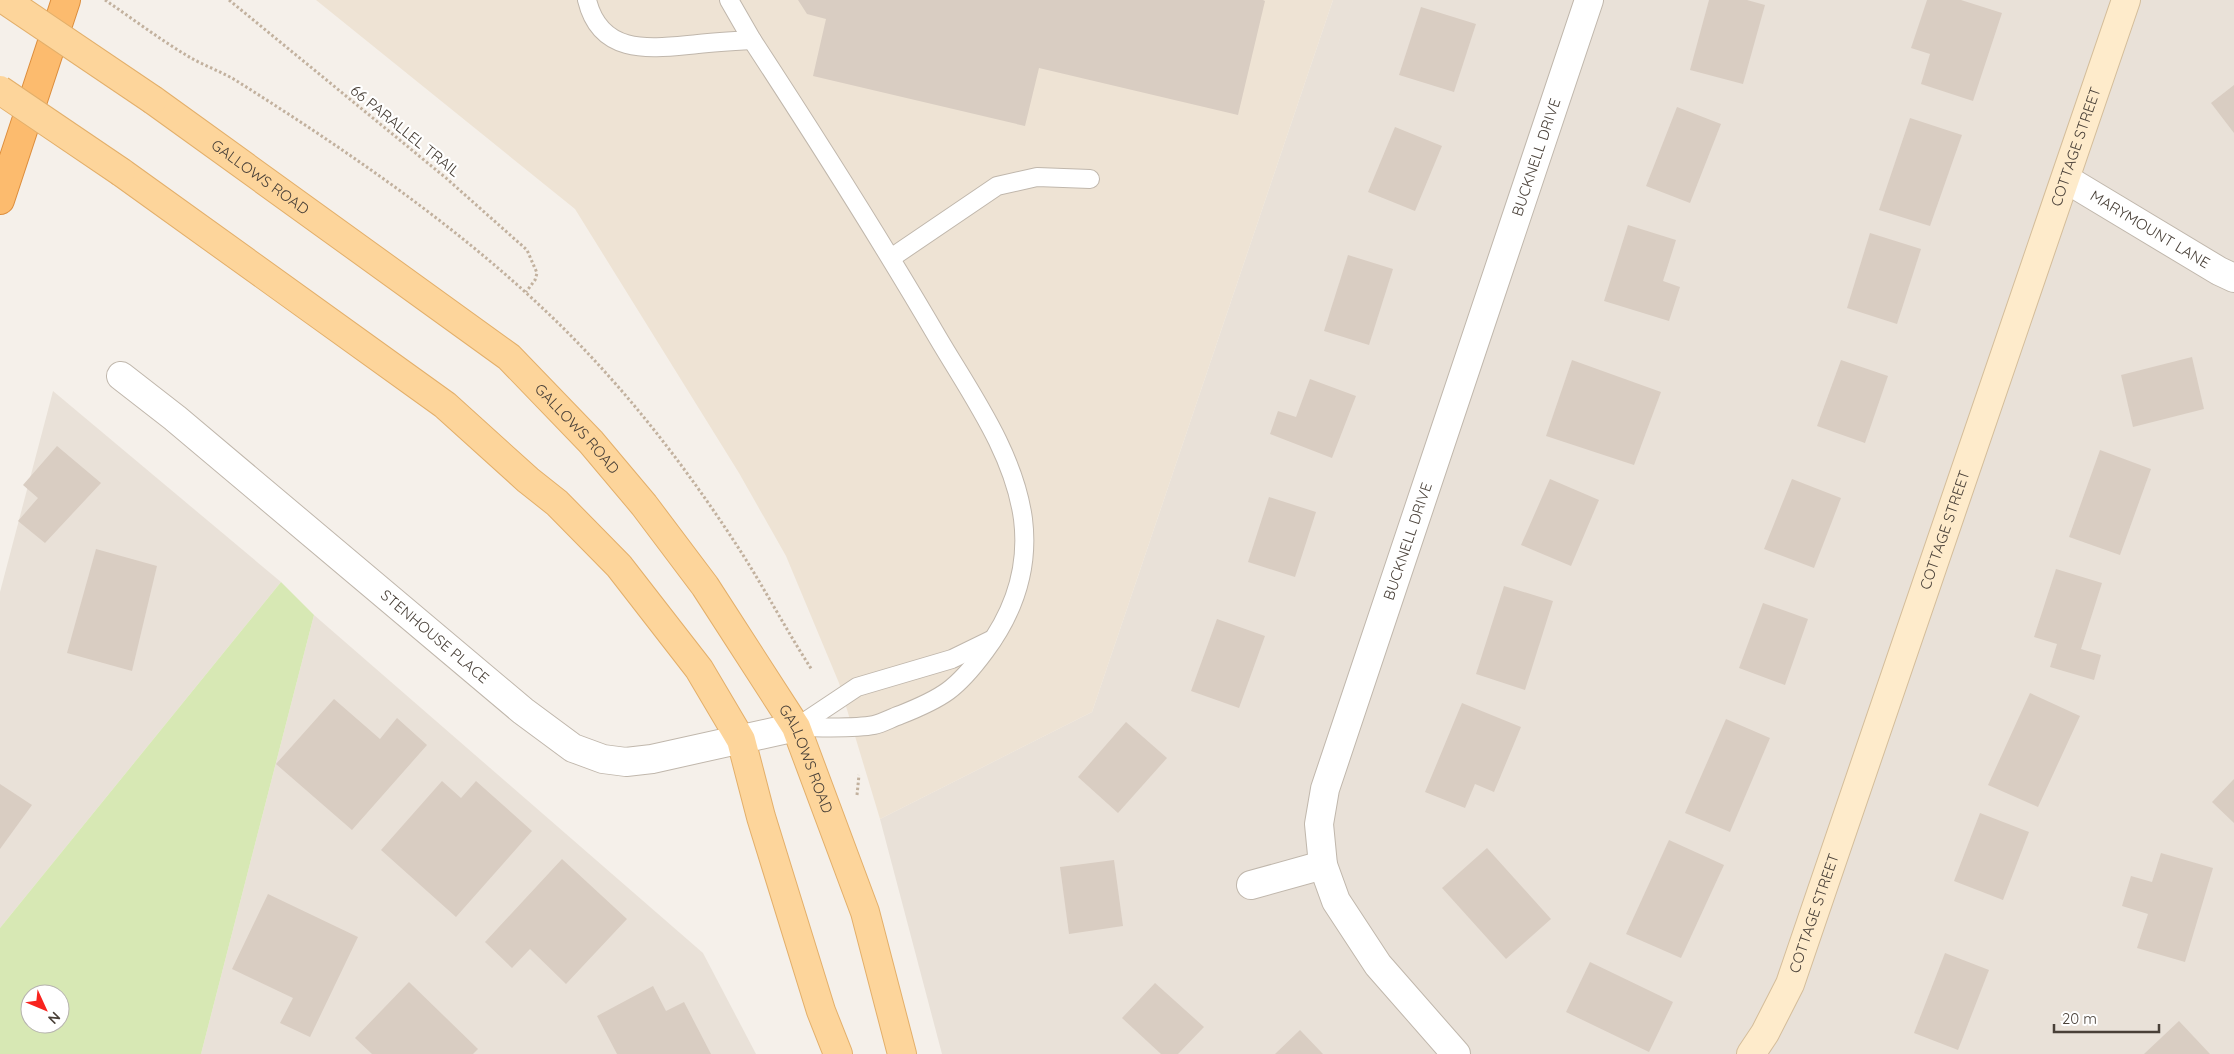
<svg xmlns="http://www.w3.org/2000/svg" width="2234" height="1054" viewBox="0 0 2234 1054" font-family="Quicksand,sans-serif">
<style>
.residential{fill:#e9e1d8}
.education{fill:#eee3d4}
.green{fill:#d7e8b4;fill-rule:evenodd}
.building{fill:#d9cdc2}
.lines{fill:none;stroke-linecap:round;stroke-linejoin:round}
.lane-casing{stroke:#c0b7ac;stroke-width:20}
.street-casing{stroke:#c0b7ac;stroke-width:30}
.secondary-casing{stroke:#d4bd9a;stroke-width:30}
.primary-casing{stroke:#e3af6a;stroke-width:30}
.highway-casing{stroke:#dc8d3c;stroke-width:30}
.path{stroke:#c2b19e;stroke-width:3;stroke-dasharray:2.5 2.5;stroke-linecap:butt}
.lane{stroke:#fff;stroke-width:18}
.street{stroke:#fff;stroke-width:28}
.secondary{stroke:#feebcb;stroke-width:28}
.primary{stroke:#fdd59b;stroke-width:28}
.highway{stroke:#fcbb6e;stroke-width:28}
.primary-bridge-casing{stroke:#e3af6a;stroke-width:30;stroke-linecap:butt}
.primary-bridge{stroke:#fdd59b;stroke-width:28}
.labels{text-anchor:middle;stroke-width:4.5;stroke-linejoin:round;paint-order:stroke}
.street-label{font-size:15px;fill:#494038;stroke:#fff}
</style>
<rect width="100%" height="100%" fill="#f5f0ea"/>
<g class="residential">
<polygon points="1333,0 2234,0 2234,1054 942,1054 880,819 1092,712"/>
<polygon points="53,391 281,582 0,928 0,592"/>
<polygon points="314,615 703,953 756,1054 201,1054"/>
</g>
<polygon class="education" points="316,0 1333,0 1092,712 880,819 839,683 786,556 739,473 575,209"/>
<path class="green" d="M281,582l33,33 -113,439h-201v-126zM30,994h30v30h-30z"/>
<g class="building">
<polygon points="798,0 1263,0 1265,1 1238,115 1039,68 1025,126 813,76 826,19 807,14"/>
<polygon points="1709,0 1747,0 1765,5 1743,84 1690,70"/>
<polygon points="1927,0 1961,0 2002,13 1973,101 1921,84 1930,54 1911,48"/>
<polygon points="1421,7 1476,24 1454,92 1399,75"/>
<polygon points="2234,85 2234,133 2211,103"/>
<polygon points="1677,107 1721,124 1690,203 1646,186"/>
<polygon points="1910,118 1962,135 1930,226 1879,210"/>
<polygon points="1395,127 1442,146 1415,211 1368,192"/>
<polygon points="1628,225 1676,240 1663,281 1680,287 1669,321 1604,301"/>
<polygon points="1870,233 1921,249 1897,324 1847,308"/>
<polygon points="1348,255 1393,269 1369,345 1324,331"/>
<polygon points="2192,357 2204,409 2133,427 2121,375"/>
<polygon points="1572,360 1661,392 1634,465 1546,436"/>
<polygon points="1841,360 1888,376 1865,443 1817,426"/>
<polygon points="1310,379 1356,396 1332,458 1270,434 1278,411 1296,417"/>
<polygon points="57,446 101,483 45,543 18,521 38,498 23,485"/>
<polygon points="2100,450 2151,469 2120,555 2069,537"/>
<polygon points="1550,479 1599,500 1571,566 1521,545"/>
<polygon points="1792,479 1841,498 1814,568 1764,549"/>
<polygon points="1269,497 1316,512 1295,577 1248,562"/>
<polygon points="96,549 157,566 132,671 67,653"/>
<polygon points="2056,569 2102,583 2081,649 2101,655 2094,680 2050,667 2057,644 2034,637"/>
<polygon points="1504,586 1553,601 1525,690 1476,674"/>
<polygon points="1763,603 1808,619 1785,685 1739,668"/>
<polygon points="1217,619 1265,636 1239,708 1191,691"/>
<polygon points="2030,693 2080,716 2038,807 1988,785"/>
<polygon points="334,699 380,739 397,718 427,745 352,830 276,764"/>
<polygon points="1462,703 1521,727 1494,792 1475,784 1465,808 1425,792"/>
<polygon points="1726,719 1770,738 1730,832 1685,813"/>
<polygon points="1126,722 1167,758 1118,813 1078,777"/>
<polygon points="2234,779 2234,823 2212,802"/>
<polygon points="442,781 461,798 476,781 532,831 456,917 381,850"/>
<polygon points="0,784 32,805 0,849"/>
<polygon points="1980,813 2029,832 2003,900 1954,881"/>
<polygon points="1669,840 1724,865 1681,958 1626,934"/>
<polygon points="1487,848 1551,919 1506,959 1442,888"/>
<polygon points="2161,853 2213,868 2185,962 2137,948 2148,914 2122,906 2131,876 2152,882"/>
<polygon points="562,859 627,919 566,984 530,949 512,968 485,942"/>
<polygon points="1114,860 1123,926 1069,934 1060,867"/>
<polygon points="268,894 358,937 310,1037 280,1023 293,998 232,969"/>
<polygon points="1945,953 1989,970 1958,1050 1914,1033"/>
<polygon points="1590,962 1673,1002 1649,1052 1566,1012"/>
<polygon points="409,982 478,1049 473,1054 372,1054 355,1038"/>
<polygon points="1155,983 1204,1027 1178,1054 1161,1054 1122,1018"/>
<polygon points="653,986 666,1011 684,1002 711,1054 617,1054 597,1016"/>
<polygon points="2179,1021 2210,1054 2144,1054"/>
<polygon points="1300,1030 1323,1054 1275,1054"/>
</g>
<g class="lines">
<g class="lane-casing">
<g id="lane">
<path d="M587,0c14,58 67,48 111,44 18,-2 36,-3 54,-4l-23,-40"/>
<path d="M752,40c64,98 127,197 186,298 33,56 76,115 85,181 6,48 -9,93 -38,132 -28,38 -42,47 -85,64 -9,3 -17,8 -26,10 -20,4 -56,2 -78,2"/>
<polyline points="891,258 997,186 1037,177 1090,179"/>
<polyline points="797,727 857,687 952,659 993,639"/>
</g>
</g>
<g class="street-casing">
<g id="street">
<path id="s1" d="M2066,179l153,92 15,7"/>
<path id="s2" d="M121,376l54,42 348,293 50,37 30,11 23,3 26,-3 144,-32"/>
<polyline points="1251,885 1323,865"/>
<path id="s3" d="M1456,1054l-78,-89 -42,-64 -13,-36 -4,-41 6,-35 264,-789"/>
</g>
</g>
<g class="secondary-casing">
<g id="secondary">
<path id="s4" d="M1751,1054l14,-21 25,-49 336,-984"/>
</g>
</g>
<g class="primary-casing">
<g id="primary">
<path id="s5" d="M153,100l356,257 82,85 53,63 61,81 91,141 69,185 37,142"/>
<polyline points="121,172 445,405 528,480 557,503 619,566 699,669 741,740 761,817 821,1011 838,1054"/>
</g>
</g>
<g class="highway-casing">
<polyline id="highway" points="0,200 66,0"/>
</g>
<g class="path">
<path d="M105,0c28,19 57,41 86,58 16,9 34,15 49,25 120,76 239,158 338,260 62,64 117,137 165,212 24,38 45,78 69,115"/>
<polyline points="229,0 446,178 527,250 537,273 535,280 526,292"/>
<polyline points="857,795 859,775"/>
</g>
<use href="#lane" class="lane"/>
<use href="#street" class="street"/>
<use href="#secondary" class="secondary"/>
<use href="#primary" class="primary"/>
<use href="#highway" class="highway"/>
<g class="primary-bridge-casing">
<g id="primary-bridge">
<polyline points="5,0 153,100"/>
<polyline points="0,90 121,172"/>
</g>
</g>
<use href="#primary-bridge" class="primary-bridge"/>
</g>
<g class="labels">
<g class="street-label">
<text transform="translate(405 131) rotate(39)" y="5">66 PARALLEL TRAIL</text>
<text dy="5" stroke="none"><textPath href="#s4" startOffset="965">COTTAGE STREET</textPath></text>
<text dy="5" stroke="none"><textPath href="#s3" startOffset="976">BUCKNELL DRIVE</textPath></text>
<text dy="5" stroke="none"><textPath href="#s5" startOffset="132">GALLOWS ROAD</textPath></text>
<text dy="5" stroke="none"><textPath href="#s1" startOffset="98">MARYMOUNT LANE</textPath></text>
<text dy="5" stroke="none"><textPath href="#s5" startOffset="538">GALLOWS ROAD</textPath></text>
<text dy="5" stroke="none"><textPath href="#s4" startOffset="560">COTTAGE STREET</textPath></text>
<text dy="5" stroke="none"><textPath href="#s3" startOffset="571">BUCKNELL DRIVE</textPath></text>
<text dy="5" stroke="none"><textPath href="#s2" startOffset="408">STENHOUSE PLACE</textPath></text>
<text dy="5" stroke="none"><textPath href="#s5" startOffset="942">GALLOWS ROAD</textPath></text>
<text dy="5" stroke="none"><textPath href="#s4" startOffset="155">COTTAGE STREET</textPath></text>
</g>
</g>
<g transform="translate(45 1009) rotate(134)"><circle r="24" fill="#ffffff" stroke="#b6b3af"/>
<path d="M0-4L9 19L0 12L-9 19Z" fill="#f8231e"/>
<text y="-8" font-size="14" font-weight="bold" text-anchor="middle" fill="#494038">N</text>
</g>
<path d="M2054 1024v8h105v-8" fill="none" stroke="#494038" stroke-width="2.5"/>
<text x="2062" y="1024" font-size="15" fill="#494038" stroke="#ffffff" stroke-width="4" paint-order="stroke">20 m</text>
</svg>
